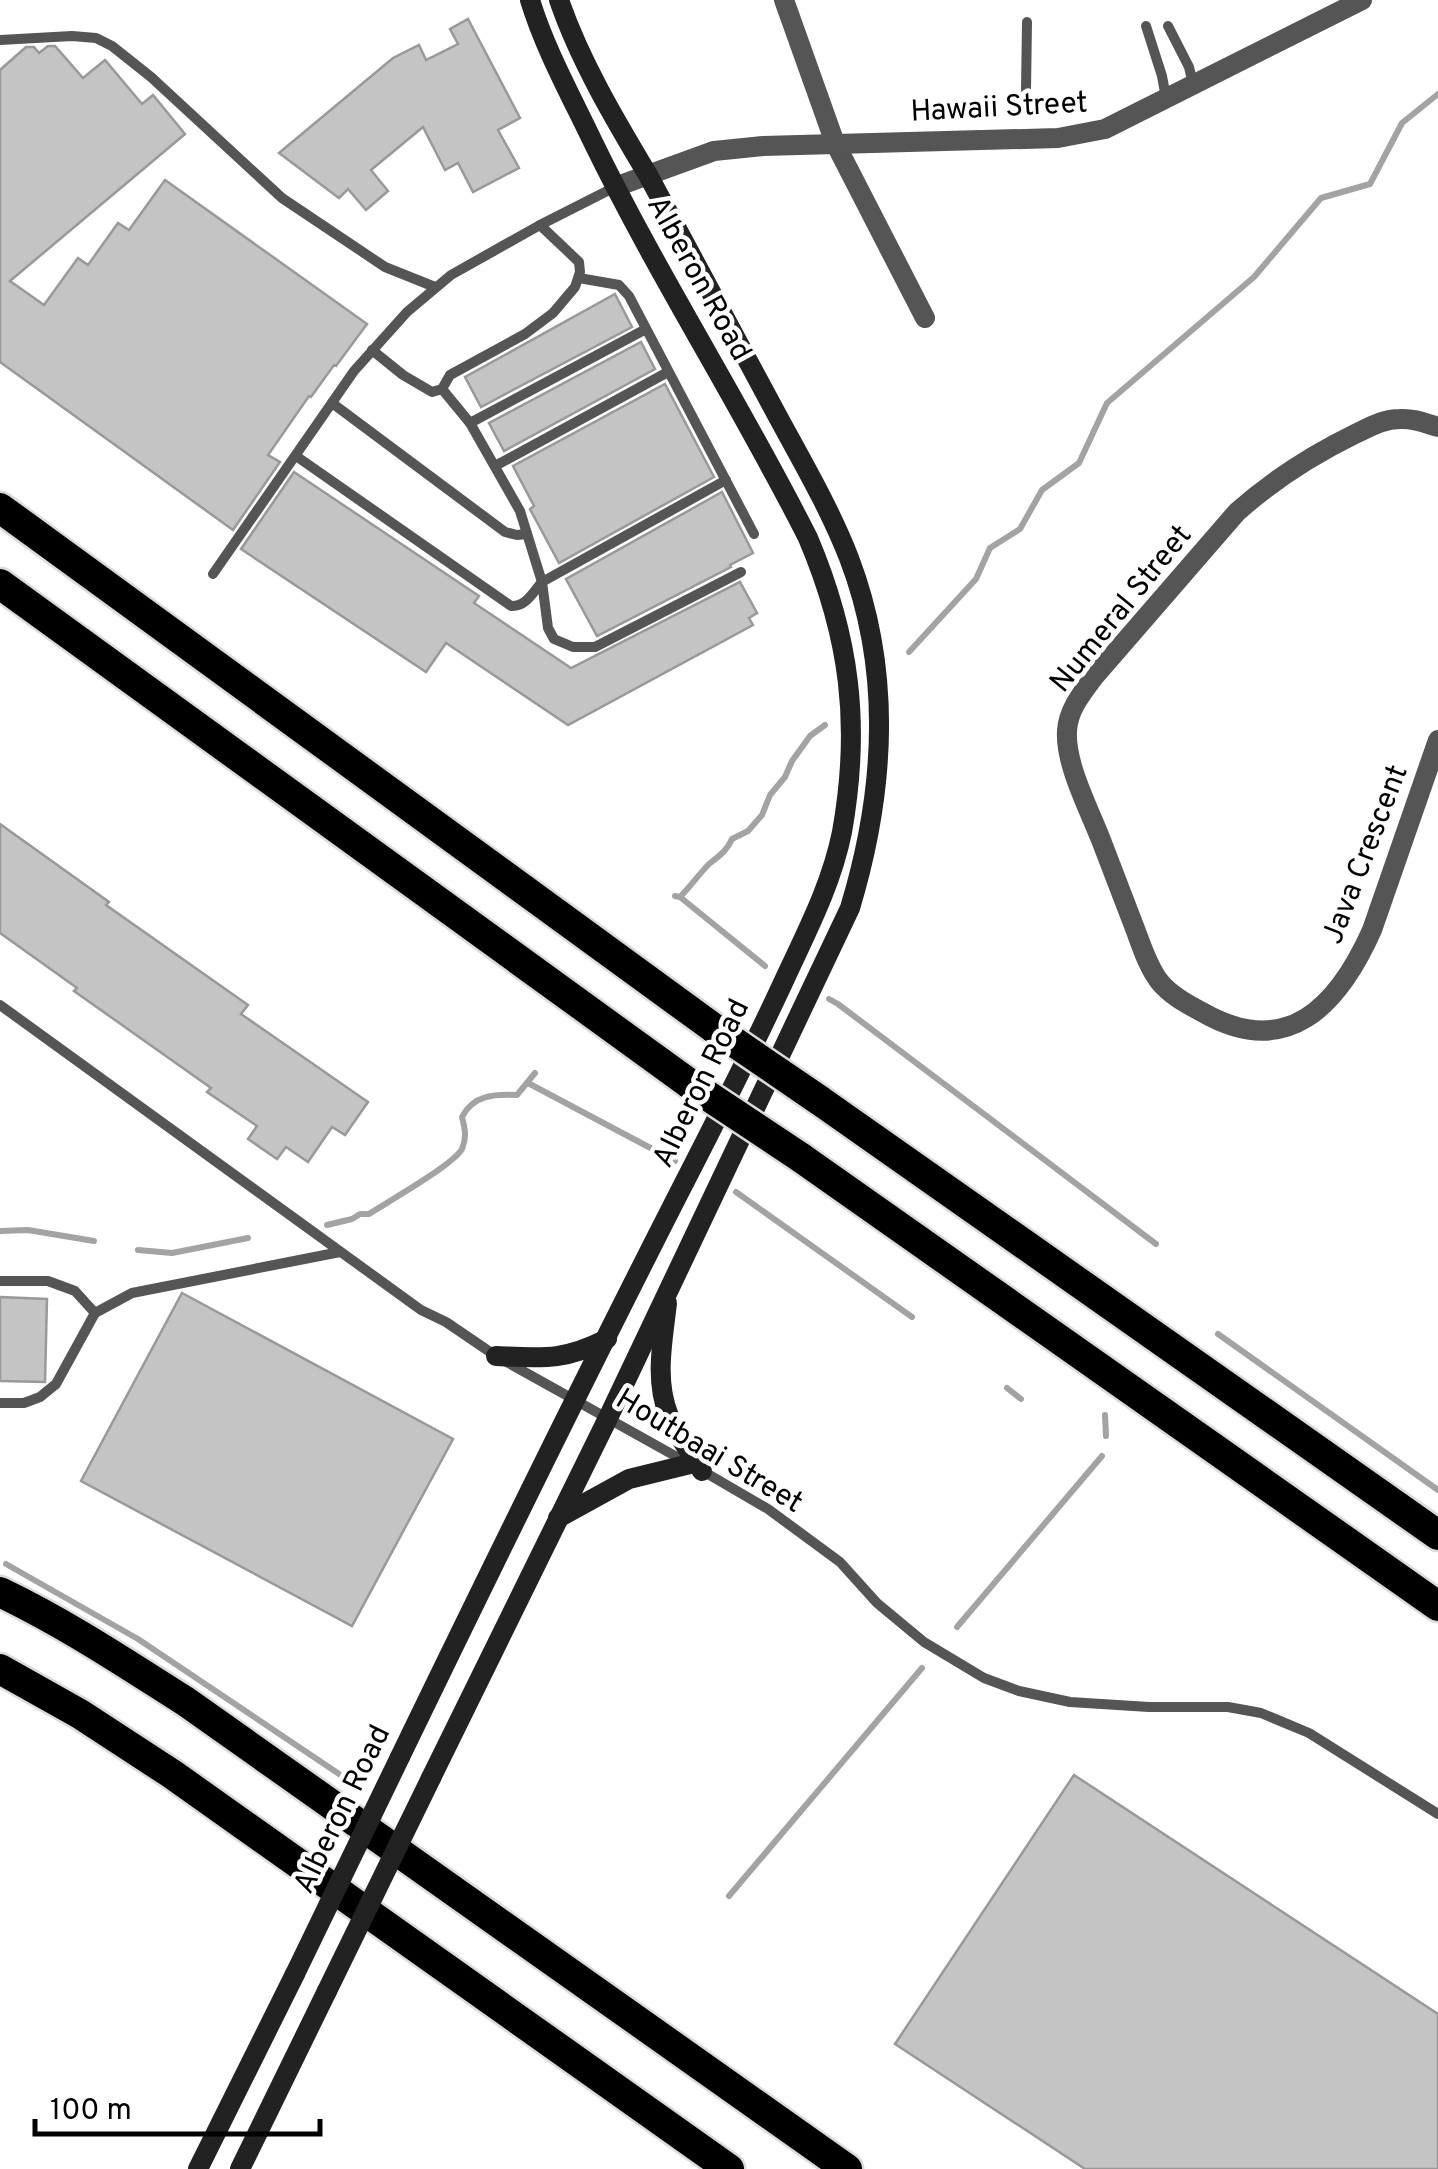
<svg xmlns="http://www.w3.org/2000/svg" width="1438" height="2169" viewBox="0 0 1438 2169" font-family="Overpass,sans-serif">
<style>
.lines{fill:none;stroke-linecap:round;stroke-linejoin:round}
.stream{stroke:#a3a3a3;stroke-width:6}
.building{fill:#c4c4c4;stroke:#999;stroke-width:2.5}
.motorway-casing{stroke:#dbdbdb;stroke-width:35}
.service{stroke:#555;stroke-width:10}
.minor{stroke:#555;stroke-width:20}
.secondary{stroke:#222;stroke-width:20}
.motorway{stroke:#000;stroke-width:30}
.motorway-bridge-casing{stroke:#dbdbdb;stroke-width:35;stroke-linecap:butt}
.secondary-bridge{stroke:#222;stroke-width:20}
.motorway-bridge{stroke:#000;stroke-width:30}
.labels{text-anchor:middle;stroke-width:9;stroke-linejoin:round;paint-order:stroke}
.street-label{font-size:30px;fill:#000;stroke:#fff}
</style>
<rect width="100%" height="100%" fill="#fff"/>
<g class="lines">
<g class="stream">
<polyline points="909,652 976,579 990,548 1020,529 1042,490 1079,463 1107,403 1254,277 1321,198 1370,184 1402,123 1438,94"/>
<polyline points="675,896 680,897 765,966"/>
<path d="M680,897c10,-10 20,-24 29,-33 11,-9 17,-12 23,-25l16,-8 14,-16 8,-20 15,-18 7,-16 18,-25 15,-11"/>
<polyline points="829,999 838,1004 1156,1244"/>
<polyline points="528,1083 675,1161"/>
<polyline points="736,1192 912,1317"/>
<path d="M327,1225l25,-6 8,-5h9c20,-13 84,-49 93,-65 5,-12 3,-20 0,-32 11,-22 32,-23 55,-22l18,-22"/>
<polyline points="0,1231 28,1230 94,1241"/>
<polyline points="138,1250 172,1253 248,1238"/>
<polyline points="1218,1334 1438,1490"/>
<polyline points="1007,1388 1021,1399"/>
<polyline points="1105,1415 1106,1436"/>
<polyline points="6,1564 138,1639 363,1790"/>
<polyline points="957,1627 1102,1456"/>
<polyline points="729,1896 922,1668"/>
</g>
</g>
<g class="building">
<polygon points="468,19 520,118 498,130 519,168 473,192 458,163 445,170 423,127 371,170 388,191 366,210 348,189 339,198 279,153 393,58 419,45 426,60 458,44 450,29"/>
<polygon points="48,46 55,46 83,78 105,60 142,104 153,95 185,134 10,281 44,305 78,258 88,265 118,223 129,230 165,180 367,324 336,366 334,365 311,397 309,396 268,455 280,462 233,530 0,362 0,70 26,47 34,47 39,53"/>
<polygon points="615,294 632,327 481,407 465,377"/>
<polygon points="641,342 655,369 504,451 489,423"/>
<polygon points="665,384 714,477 559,563 530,509 534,506 513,466"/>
<polygon points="294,472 479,596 474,603 571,668 740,582 757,613 749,618 753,625 568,725 446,643 426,672 241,549"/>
<polygon points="722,492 753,553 730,565 731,567 597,636 566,579"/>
<polygon points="0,824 109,902 106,905 248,1005 241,1014 368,1102 345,1135 332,1127 308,1162 286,1147 277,1159 248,1139 257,1126 207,1092 211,1088 74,991 77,988 0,933"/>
<polygon points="182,1293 453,1439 352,1626 81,1481"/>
<polygon points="0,1297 47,1299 45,1382 0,1381"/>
<polygon points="1074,1775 1438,2014 1438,2169 1085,2169 895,2044"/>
</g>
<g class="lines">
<g class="motorway-casing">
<g id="motorway">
<polyline points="0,508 715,1029"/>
<polyline points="0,584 690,1084"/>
<polyline points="819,1100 1438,1535"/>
<polyline points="800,1157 1438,1606"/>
<path d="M0,1592c65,31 125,71 185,109l662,468"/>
<polyline points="0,1669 80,1714 172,1774 729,2169"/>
</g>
</g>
<g class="service">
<polyline points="1146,26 1162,76 1166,98"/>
<polyline points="1168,26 1189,67 1193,84"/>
<polyline points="0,40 72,36 96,38 112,46 151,77 282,198 385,267 435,287"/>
<polyline points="1026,90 1027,22"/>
<polyline points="579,278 619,285 629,296 754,534"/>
<polyline points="372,350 403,375 432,392 442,389 450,375 525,334 553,313 575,287 580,272 579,262 540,225"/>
<polyline points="442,389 470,423 520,511 542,582 548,628 554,639 573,647 595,647 741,572"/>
<polyline points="332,403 505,532 517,535 527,534"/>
<polyline points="470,423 646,329"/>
<path d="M296,456l215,150c15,1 22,-14 31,-24l184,-102"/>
<polyline points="495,466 668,372"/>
<polyline points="213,574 354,371 407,312 451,275 540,225 615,187"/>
<polyline points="0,1005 421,1310 446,1322 496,1356 686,1462"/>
<polyline points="0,1281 48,1281 75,1291 95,1313"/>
<polyline points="0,1403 24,1403 40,1397 56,1384 95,1313 132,1293 340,1252"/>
<polyline points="701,1470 768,1509 840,1562 877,1603 924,1642 984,1678 1019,1691 1070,1702 1149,1707 1228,1707 1261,1713 1309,1733 1438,1814"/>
</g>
<g class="minor">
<polyline points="784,0 835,143 925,318"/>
<polyline points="615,187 714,151 763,146 1058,138 1105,129 1362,0"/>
<path d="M1438,427c-13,-4 -25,-9 -38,-8 -17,0 -30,8 -45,15 -43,21 -82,46 -118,78l-143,165c-12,16 -26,33 -27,54 -2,33 22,78 34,109 11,28 22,57 33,86 7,18 13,39 25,55 11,14 28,23 43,31 85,49 136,-6 170,-82l66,-190"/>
</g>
<g class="secondary">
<path d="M667,1303c-4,37 -13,77 2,113 8,20 22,37 33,55"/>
<path d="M496,1356c47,2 68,5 111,-17"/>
<polyline points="558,1518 629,1479 690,1464"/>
<path d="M400,1757c92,-190 185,-380 281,-568 37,-72 73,-143 107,-217 21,-45 44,-90 54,-140 19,-107 8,-195 -34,-294 -68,-135 -150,-262 -216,-398 -22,-46 -47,-91 -62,-140"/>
<path d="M431,1778l177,-360 242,-510c35,-116 43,-235 -1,-350 -21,-54 -52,-105 -79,-156 -41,-75 -81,-151 -122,-227 -33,-55 -68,-114 -89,-175"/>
<polyline points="198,2169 295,1974"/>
<polyline points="240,2169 327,1991"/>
</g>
<use href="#motorway" class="motorway"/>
<g class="motorway-bridge-casing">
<g id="motorway-bridge">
<polyline points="715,1029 819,1100"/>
<polyline points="690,1084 800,1157"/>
</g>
</g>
<g class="secondary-bridge">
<polyline points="295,1974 400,1757"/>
<polyline points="327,1991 431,1778"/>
</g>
<use href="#motorway-bridge" class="motorway-bridge"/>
</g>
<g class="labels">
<g class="street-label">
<text transform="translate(999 106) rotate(-3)" y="10">Hawaii Street</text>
<text transform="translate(700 278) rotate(61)" y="10">Alberon Road</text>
<text transform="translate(1120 608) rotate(-51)" y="10">Numeral Street</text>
<text transform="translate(1364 854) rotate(-69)" y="10">Java Crescent</text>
<text transform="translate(700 1083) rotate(-64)" y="10">Alberon Road</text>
<text transform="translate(710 1450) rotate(31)" y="10">Houtbaai Street</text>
<text transform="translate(341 1809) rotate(-64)" y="10">Alberon Road</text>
</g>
</g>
<path d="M35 2119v15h285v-15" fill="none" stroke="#000000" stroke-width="5"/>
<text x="50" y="2119" font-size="30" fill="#000000" stroke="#ffffff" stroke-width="8" paint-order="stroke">100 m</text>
</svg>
